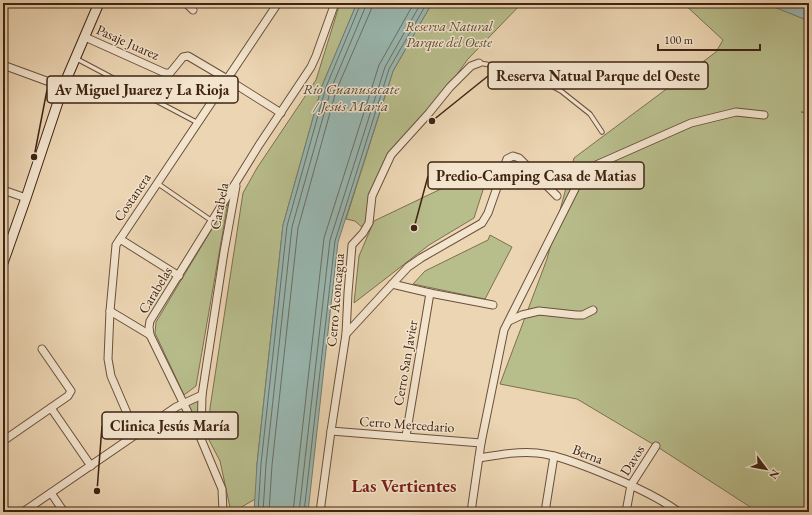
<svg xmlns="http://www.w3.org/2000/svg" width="812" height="515" viewBox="0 0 812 515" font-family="'EB Garamond',serif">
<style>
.green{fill:#b8bd8c;stroke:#7c704f}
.water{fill:#99b8b2;stroke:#757d72}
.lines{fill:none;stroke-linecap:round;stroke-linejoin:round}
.shore{stroke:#6c6e62;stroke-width:1}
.lane-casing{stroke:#6a503a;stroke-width:5.5}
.street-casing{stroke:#6a503a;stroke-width:9}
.secondary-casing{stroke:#3f2412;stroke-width:11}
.lane{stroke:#f3e4ce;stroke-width:3.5}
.street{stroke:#f3e4ce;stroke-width:7}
.secondary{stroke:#f3e4ce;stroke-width:9}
.labels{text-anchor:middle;stroke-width:3;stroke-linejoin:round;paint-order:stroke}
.park-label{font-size:14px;font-style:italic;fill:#5d4a30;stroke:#f3e4ce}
.street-label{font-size:14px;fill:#3f2412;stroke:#f3e4ce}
.water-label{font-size:15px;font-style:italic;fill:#56493a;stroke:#f3e4ce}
.district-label{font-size:18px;font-weight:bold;fill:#7a1f14;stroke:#f3e4ce}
.leader{fill:none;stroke:#3f2412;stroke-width:1.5}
.callout-dot{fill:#3f2412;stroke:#f3e4ce;stroke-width:1.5}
.callout{fill:#f3e4ce;stroke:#3f2412;stroke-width:1.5}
.callout-label{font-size:15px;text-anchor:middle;font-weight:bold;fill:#3f2412}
</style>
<rect width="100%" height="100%" fill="#ecd5b3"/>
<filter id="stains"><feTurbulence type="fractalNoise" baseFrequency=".005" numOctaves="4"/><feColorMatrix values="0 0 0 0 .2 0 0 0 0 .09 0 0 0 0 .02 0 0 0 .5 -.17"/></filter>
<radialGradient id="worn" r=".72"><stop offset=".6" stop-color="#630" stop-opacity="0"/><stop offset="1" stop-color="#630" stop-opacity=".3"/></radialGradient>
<g class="green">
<polygon points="340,3 357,3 322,86 283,225 257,464 257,498 233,512 231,512 220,461 209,440 210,408 243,193 257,168 316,80"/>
<polygon points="432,3 522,3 468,59 429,113 391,155 372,196 365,230 355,221 346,219 393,71"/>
<polygon points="683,3 766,3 809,21 809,112 801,112 809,114 809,512 758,512 656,446 577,399 500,384 547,259 574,158 716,52 723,40"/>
<polygon points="491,165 474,218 429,245 354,303 359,256 374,221"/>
<polygon points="228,202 196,386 184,395 155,333 156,322"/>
<polygon points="490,235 512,247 485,299 413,284 425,271 488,240"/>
<polygon points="200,398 199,432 185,405"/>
</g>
<g class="water">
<polygon points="357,3 432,3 393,71 338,242 308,512 254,512 257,464 283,225 322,86"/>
<polygon points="766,3 809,3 809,21 769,5"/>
</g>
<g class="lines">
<g class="shore">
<polyline points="258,512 261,464 287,226 326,87 361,3"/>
<polyline points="263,512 266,464 292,227 331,89 365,8 366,3"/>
<polyline points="269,512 272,465 298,228 336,91 371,10 372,3"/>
<polyline points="293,512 324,238 379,65 414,3"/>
<polyline points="299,512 330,240 385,67 421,3"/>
<polyline points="304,512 335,241 389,69 427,3"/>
</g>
<g class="lane-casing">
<g id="lane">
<polyline points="77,59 198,123"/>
<polyline points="479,63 497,66 511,75 528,81 548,84 561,91 590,114 602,132"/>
<polyline points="157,183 212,221"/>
</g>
</g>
<g class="street-casing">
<g id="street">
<polyline points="186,3 193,10"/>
<polyline points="85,37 165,73 170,73 183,57 188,56 227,79 281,113"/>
<polyline points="3,65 63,87"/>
<polyline points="3,190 26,198"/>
<polyline points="120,239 179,276"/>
<polyline points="392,284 430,293 493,305"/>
<polyline points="110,311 150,335"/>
<polyline points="509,321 522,315 539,311 576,315 583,315 593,310"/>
<polyline points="346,334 408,267 421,258 482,223 488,213 507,159 513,156 519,158 557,196"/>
<polyline points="51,408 91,466"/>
<polyline points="331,431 481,443"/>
<polyline points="136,434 111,376 108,359 110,311 116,245 278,3"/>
<polyline points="406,436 430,293"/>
<polyline points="201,437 202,395 224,252 236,186"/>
<polyline points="3,441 68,396 71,391 42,349"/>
<path d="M479,458c18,-3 39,-7 58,-5 19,2 37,9 55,16 30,12 60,24 87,43"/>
<polyline points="51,493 64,512"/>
<polyline points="23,512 176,407 202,395"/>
<polyline points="223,512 222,489 201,439 150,335 149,327 150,321 259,145 311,67 316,56 335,3"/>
<polyline points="320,512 331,431 346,334 348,293 352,245 363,233 369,223 372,196 391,155 429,113 450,87 471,66 479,63"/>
<polyline points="471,512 481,443 504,330 576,187 586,174 596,165 691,123 736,112 764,115"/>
<polyline points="545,512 554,456"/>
<polyline points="626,512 631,485 656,446"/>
</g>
</g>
<g class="secondary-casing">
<polyline id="secondary" points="3,263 26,198 63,87 99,3"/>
</g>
<use href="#lane" class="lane"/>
<use href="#street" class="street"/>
<use href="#secondary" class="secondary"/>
</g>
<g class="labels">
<g class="park-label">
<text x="449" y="31">Reserva Natural<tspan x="449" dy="16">Parque del Oeste</tspan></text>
</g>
<g class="street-label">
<text transform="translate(128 42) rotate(24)" y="5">Pasaje Juarez</text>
<text transform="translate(132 197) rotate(-56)" y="5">Costanera</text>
<text transform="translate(219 206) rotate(-79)" y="5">Carabela</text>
<text transform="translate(155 290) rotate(-59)" y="5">Carabelas</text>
<text transform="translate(335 300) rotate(-85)" y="5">Cerro Aconcagua</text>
<text transform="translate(405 363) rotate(-80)" y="5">Cerro San Javier</text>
<text transform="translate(407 424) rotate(4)" y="5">Cerro Mercedario</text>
<text transform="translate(588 454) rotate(21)" y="5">Berna</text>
<text transform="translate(632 460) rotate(-58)" y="5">Davos</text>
</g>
<g class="water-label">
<text x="351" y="94">Río Guanusacate<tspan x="351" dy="17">/ Jesús María</tspan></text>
</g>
<g class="district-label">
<text x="404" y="492">Las Vertientes</text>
</g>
</g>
<path class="leader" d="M432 121L488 76M34 157L47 90M414 228L428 176M97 491L102 426"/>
<g class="callout-dot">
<circle cx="432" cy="121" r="4"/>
<circle cx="34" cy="157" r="4"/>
<circle cx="414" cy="228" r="4"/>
<circle cx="97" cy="491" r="4"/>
</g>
<g class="callout">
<rect x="488" y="62" width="220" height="27" rx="4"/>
<rect x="47" y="76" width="191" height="27" rx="4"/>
<rect x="428" y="162" width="216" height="27" rx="4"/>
<rect x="102" y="412" width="136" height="27" rx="4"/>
</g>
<g class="callout-label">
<text x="598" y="81">Reserva Natual Parque del Oeste</text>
<text x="142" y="95">Av Miguel Juarez y La Rioja</text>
<text x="536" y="181">Predio-Camping Casa de Matias</text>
<text x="170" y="431">Clinica Jesús María</text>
</g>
<rect width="812" height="515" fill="none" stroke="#ecd5b3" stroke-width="16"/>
<rect x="4" y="4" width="804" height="507" fill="none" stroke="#3f2412" stroke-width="2"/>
<rect x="8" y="8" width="796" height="499" fill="none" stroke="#3f2412"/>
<g transform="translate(766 469) rotate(122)" stroke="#f3e4ce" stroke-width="3" paint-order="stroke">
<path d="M0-3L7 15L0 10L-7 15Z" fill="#3f2412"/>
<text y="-6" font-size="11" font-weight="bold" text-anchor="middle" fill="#3f2412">N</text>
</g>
<path d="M658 44v6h102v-6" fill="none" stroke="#3f2412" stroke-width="2"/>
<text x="664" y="44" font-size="12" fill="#3f2412" stroke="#f3e4ce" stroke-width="3" paint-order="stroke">100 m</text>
<rect width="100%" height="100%" filter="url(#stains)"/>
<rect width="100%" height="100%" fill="url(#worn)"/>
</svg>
